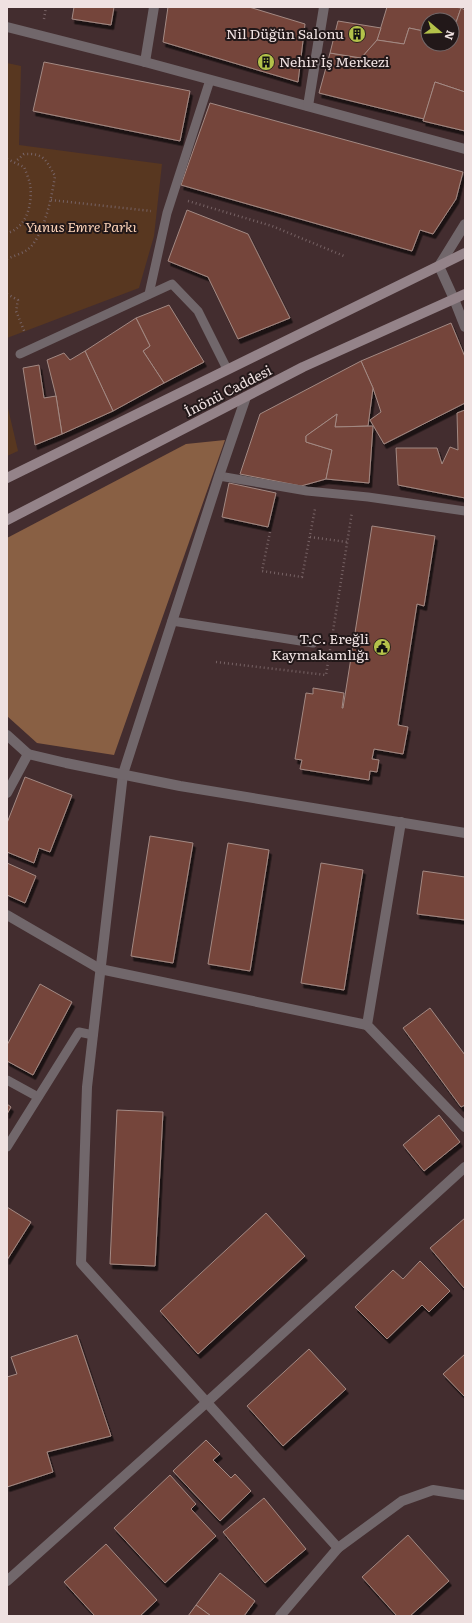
<svg xmlns="http://www.w3.org/2000/svg" width="472" height="1623" viewBox="0 0 472 1623" font-family="Literata,serif">
<style>
.green{fill:#583720}
.forest{fill:#896044}
.building{fill:#74453a;stroke:#a38983;filter:url(#shadow)}
.lines{fill:none;stroke-linecap:round;stroke-linejoin:round}
.path{stroke:#776365;stroke-width:2.5;stroke-dasharray:1 3;stroke-linecap:butt}
.service{stroke:#71676b;stroke-width:9}
.minor{stroke:#71676b;stroke-width:10}
.secondary{stroke:#948389;stroke-width:10}
.labels{text-anchor:middle;stroke-width:4;stroke-linejoin:round;paint-order:stroke}
.poi-label{font-size:14px;fill:#efe1e1;stroke:#221819;text-anchor:end}
.park-label{font-size:14px;font-style:italic;fill:#fad1b6;stroke:#221819}
.street-label{font-size:14px;fill:#efe1e1;stroke:#221819}
</style>
<defs>
<filter id="shadow"><feDropShadow dx="2.5" dy="4.5" stdDeviation="0" flood-color="#0009"/></filter>
</defs>
<rect width="100%" height="100%" fill="#432d2f"/>
<g class="green">
<polygon points="7,63 21,66 19,145 162,164 154,236 139,288 7,338"/>
<polygon points="7,404 18,451 7,456"/>
</g>
<polygon class="forest" points="225,440 114,755 37,743 7,716 7,538 186,444"/>
<g class="building">
<polygon points="74,7 114,7 111,25 72,19"/>
<polygon points="168,7 249,7 305,24 298,82 163,42"/>
<polygon points="387,7 454,7 461,8 452,34 452,20 428,20 428,32 409,28 404,44 377,40"/>
<polygon points="461,8 465,10 465,92 435,82 424,119 319,93 330,53 361,58 377,40 404,44 409,28 428,32 428,44 452,44 452,34"/>
<polygon points="338,21 381,28 377,40 361,58 330,53"/>
<polygon points="44,62 190,91 180,141 33,111"/>
<polygon points="435,82 465,92 465,131 423,121"/>
<polygon points="210,103 463,172 456,199 433,234 420,230 412,251 181,185"/>
<polygon points="187,210 248,234 290,318 238,339 208,277 168,261"/>
<polygon points="169,305 204,362 164,383 143,351 150,346 136,318"/>
<polygon points="136,318 150,346 143,351 164,383 113,411 85,351"/>
<polygon points="451,323 465,357 465,403 384,444 370,420 381,412 373,388 361,361"/>
<polygon points="85,351 113,411 62,434 56,396 47,360 64,353 70,360"/>
<polygon points="361,361 373,388 368,426 335,427 337,414 306,436 306,442 332,450 326,479 301,486 240,474 260,414"/>
<polygon points="39,365 44,398 56,396 62,434 35,445 23,368"/>
<polygon points="465,410 465,498 398,485 396,448 437,448 442,464 450,447 458,450 457,413"/>
<polygon points="337,414 335,427 373,426 369,483 326,479 332,450 306,442 306,436"/>
<polygon points="229,483 276,493 268,527 222,517"/>
<polygon points="372,526 435,536 424,606 417,604 398,725 408,727 403,754 374,749 372,759 379,760 377,772 370,771 369,780 300,769 302,760 295,759 306,693 313,694 313,688 344,693 342,708 343,708"/>
<polygon points="25,777 72,795 50,852 39,848 34,863 7,852 7,823"/>
<polygon points="150,836 193,843 173,963 131,956"/>
<polygon points="228,843 269,850 250,971 208,964"/>
<polygon points="7,863 36,876 25,903 7,895"/>
<polygon points="321,863 363,870 344,990 301,983"/>
<polygon points="423,871 465,877 465,920 417,914"/>
<polygon points="40,984 72,1002 33,1075 7,1061 7,1045"/>
<polygon points="430,1008 465,1055 465,1105 461,1107 403,1028"/>
<polygon points="7,1104 11,1107 7,1114"/>
<polygon points="117,1110 163,1112 155,1266 110,1264"/>
<polygon points="439,1115 460,1142 424,1171 403,1145"/>
<polygon points="7,1207 31,1222 7,1260"/>
<polygon points="266,1213 305,1256 198,1354 160,1311"/>
<polygon points="465,1218 465,1288 464,1288 430,1248"/>
<polygon points="420,1261 450,1291 429,1312 422,1305 387,1339 355,1307 393,1270 403,1279"/>
<polygon points="77,1335 111,1436 47,1452 53,1472 7,1487 7,1377 17,1374 11,1357"/>
<polygon points="309,1349 346,1389 283,1446 247,1406"/>
<polygon points="465,1354 465,1397 443,1374"/>
<polygon points="206,1440 220,1454 213,1460 231,1478 235,1474 251,1491 220,1521 173,1471"/>
<polygon points="170,1475 196,1504 191,1509 216,1536 165,1583 114,1528"/>
<polygon points="264,1498 306,1549 265,1583 223,1532"/>
<polygon points="408,1535 449,1581 410,1616 397,1616 362,1577"/>
<polygon points="106,1544 157,1600 140,1616 95,1616 64,1582"/>
<polygon points="220,1573 255,1601 244,1616 211,1616 196,1605"/>
<polygon points="196,1605 211,1616 188,1616"/>
</g>
<g class="lines">
<g class="path">
<polyline points="44,19 46,7"/>
<path d="M7,159l17,8c2,5 5,12 6,17 3,19 -3,44 -23,49"/>
<polyline points="51,200 151,211"/>
<polyline points="188,201 272,226 344,256"/>
<path d="M7,259c6,-3 14,-5 20,-9 17,-12 25,-55 28,-74 -9,-16 -11,-23 -31,-22l-9,8"/>
<polyline points="7,294 18,300 16,311 25,333"/>
<polyline points="270,532 262,571 302,577 315,509"/>
<polyline points="310,537 347,542"/>
<polyline points="216,662 326,675 352,512"/>
</g>
<g class="service">
<polyline points="149,294 167,213 210,80"/>
<polyline points="20,354 172,284 198,311 227,369"/>
<polyline points="219,476 307,491 368,497 465,511"/>
<polyline points="172,621 313,643"/>
<polyline points="7,1080 38,1097"/>
<polyline points="7,1147 79,1032 93,1035"/>
</g>
<g class="minor">
<polyline points="7,27 145,62 465,149"/>
<polyline points="145,62 154,7"/>
<polyline points="308,106 324,7"/>
<polyline points="465,224 439,266 454,299 465,327"/>
<polyline points="246,397 219,476 123,774 87,1087 81,1263 338,1548"/>
<polyline points="7,735 28,754 66,763 180,786 465,833"/>
<polyline points="7,793 28,754"/>
<polyline points="401,822 367,1025 465,1127"/>
<polyline points="7,915 100,969 367,1025"/>
<polyline points="7,1581 206,1403 465,1167"/>
<polyline points="280,1616 338,1548 402,1501 433,1490 465,1495"/>
</g>
<g class="secondary">
<polyline points="7,478 465,253"/>
<polyline points="7,520 303,367 465,294"/>
</g>
</g>
<defs>
<g id="building-disc" transform="scale(0.9)"><circle r="9.5" fill="#b4c24a" stroke="#221819"/><path d="M-4-6H4V6H1V3H-1V6H-4ZM-2.5-4.3h1.7v1.8h-1.7ZM.8-4.3h1.7v1.8H.8ZM-2.5-1h1.7V.8h-1.7ZM.8-1h1.7V.8H.8Z" fill="#111"/></g>
<g id="civic-disc" transform="scale(0.9)"><circle r="9.5" fill="#b4c24a" stroke="#221819"/><path d="M-.6-6.5H3V-4.5H.6V-3L4-1V1h2V6H-6V1h2V-1L-.6-3ZM-1.2 2.5V6h2.4V2.5Z" fill="#111"/></g>
</defs>
<g fill-rule="evenodd">
<use href="#building-disc" x="357" y="34"/>
<use href="#building-disc" x="266" y="62"/>
<use href="#civic-disc" x="382" y="647"/>
</g>
<g class="labels">
<g class="poi-label">
<text x="344" y="39">Nil Düğün Salonu</text>
<text x="279" y="67" text-anchor="start">Nehir İş Merkezi</text>
<text x="369" y="644">T.C. Ereğli<tspan x="369" dy="16">Kaymakamlığı</tspan></text>
</g>
<g class="park-label">
<text x="81" y="232">Yunus Emre Parkı</text>
</g>
<g class="street-label">
<text transform="translate(228 391) rotate(-27)" y="5">İnönü Caddesi</text>
</g>
</g>
<rect width="472" height="1623" fill="none" stroke="#efe1e1" stroke-width="16"/>
<g transform="translate(440 32) rotate(109)"><circle r="19" fill="#221819" stroke="#746869"/>
<path d="M0-3L7 15L0 10L-7 15Z" fill="#b4c24a"/>
<text y="-6" font-size="11" font-weight="bold" text-anchor="middle" fill="#efe1e1">N</text>
</g>
</svg>
